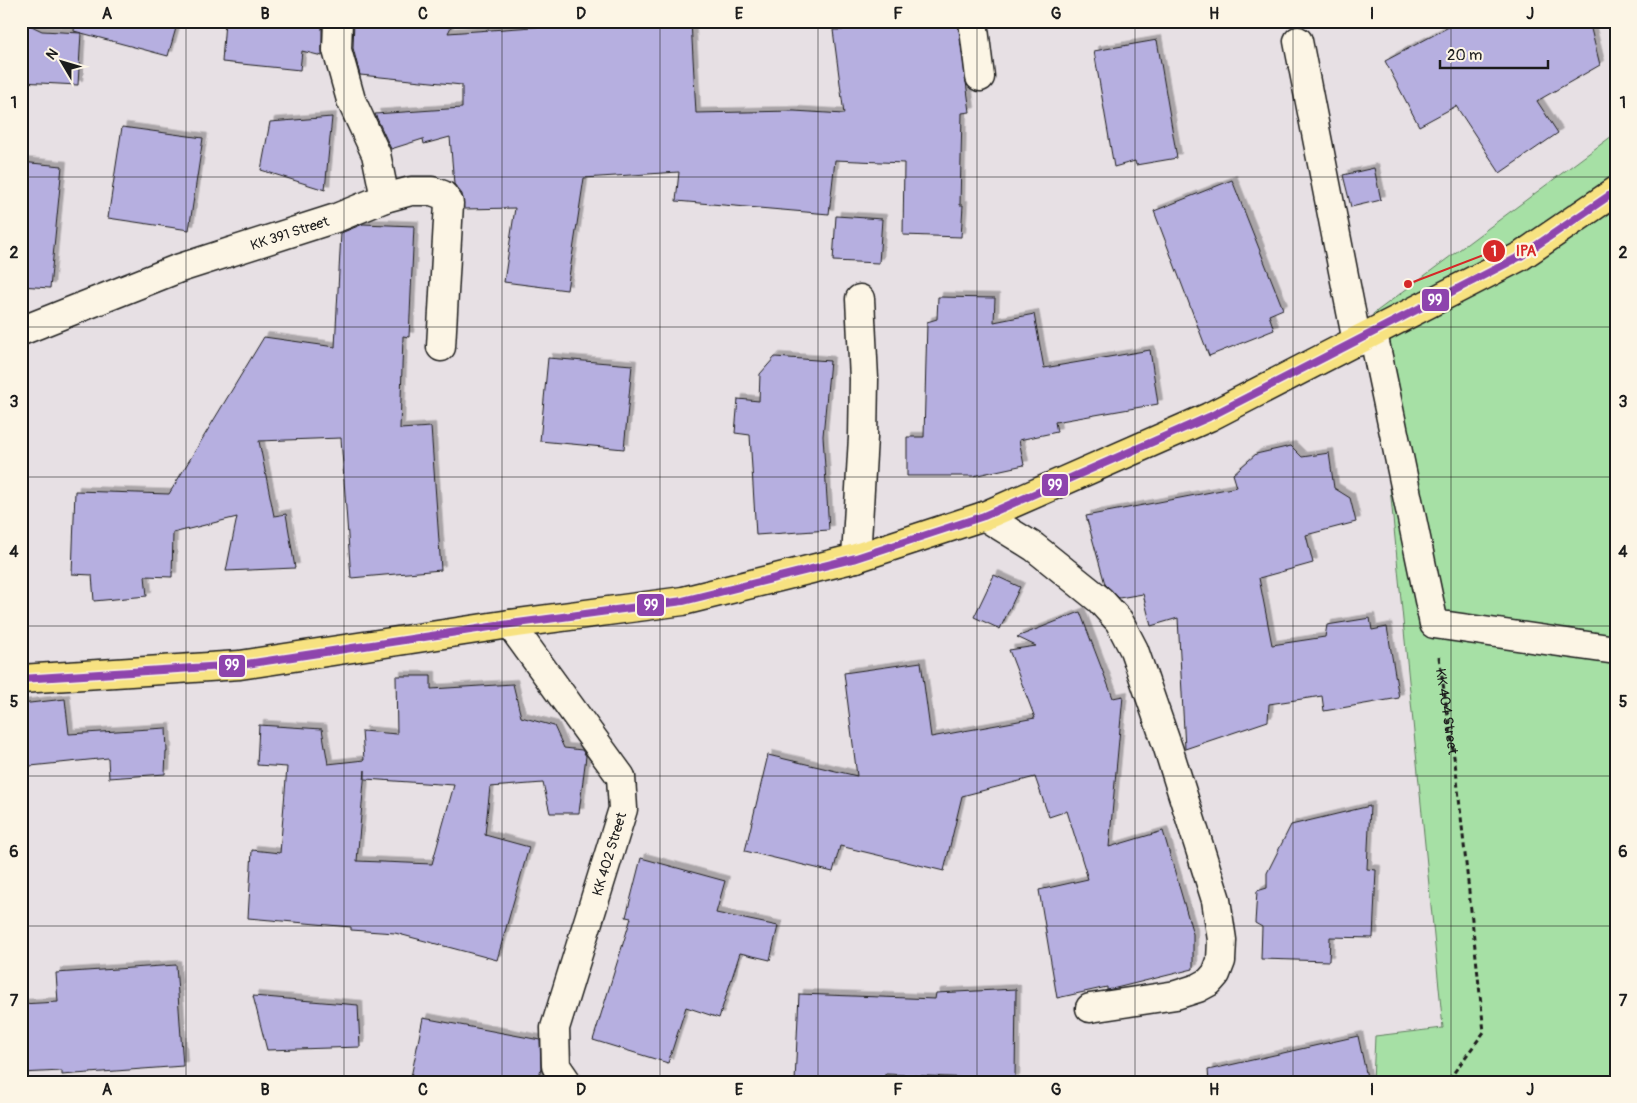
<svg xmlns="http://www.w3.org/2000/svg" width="1637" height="1103" viewBox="0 0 1637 1103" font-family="Pangolin,sans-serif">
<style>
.green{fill:#a6e0a5;stroke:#617e60}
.building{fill:#b6afe0;stroke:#1c1c1c;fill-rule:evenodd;filter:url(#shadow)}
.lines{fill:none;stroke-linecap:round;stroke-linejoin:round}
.minor-casing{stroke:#1c1c1c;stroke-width:31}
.major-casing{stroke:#1c1c1c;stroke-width:31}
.path{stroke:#1c1c1c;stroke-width:3;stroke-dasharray:5 4;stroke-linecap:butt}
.minor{stroke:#fcf5e5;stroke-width:28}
.major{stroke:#f7e281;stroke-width:28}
.bus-1-casing{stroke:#fcf5e5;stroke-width:11}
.bus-1{stroke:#8e44ad;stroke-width:8}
.grid{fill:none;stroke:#1c1c1c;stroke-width:1;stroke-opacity:0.55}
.labels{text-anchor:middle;stroke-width:4.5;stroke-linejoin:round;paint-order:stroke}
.street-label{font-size:14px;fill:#1c1c1c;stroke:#fcf5e5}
.leader{fill:none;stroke:#d62828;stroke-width:2}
.callout-dot{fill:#d62828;stroke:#fcf5e5;stroke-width:2}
.mark-label{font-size:15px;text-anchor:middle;font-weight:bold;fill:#fff}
.callout-label{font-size:15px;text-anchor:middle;font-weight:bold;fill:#d62828;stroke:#fcf5e5;stroke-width:4.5;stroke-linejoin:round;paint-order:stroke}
.line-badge{stroke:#fcf5e5;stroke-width:2}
.badge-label{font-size:14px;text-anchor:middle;font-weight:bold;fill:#fff}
.neatline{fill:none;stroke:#1c1c1c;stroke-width:2}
.grid-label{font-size:16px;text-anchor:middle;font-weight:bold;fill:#1c1c1c}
</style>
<defs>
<filter id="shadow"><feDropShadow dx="4.5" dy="-4.5" stdDeviation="0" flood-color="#0004"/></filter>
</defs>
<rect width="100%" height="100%" fill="#e7e0e4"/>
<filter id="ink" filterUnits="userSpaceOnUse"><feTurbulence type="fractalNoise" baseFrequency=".02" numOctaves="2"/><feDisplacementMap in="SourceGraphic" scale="10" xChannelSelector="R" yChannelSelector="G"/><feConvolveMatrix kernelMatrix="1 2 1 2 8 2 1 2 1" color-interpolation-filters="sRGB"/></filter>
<g filter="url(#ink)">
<polygon class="green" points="1616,133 1616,1082 1373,1082 1375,1036 1443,1028 1373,314"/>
<g class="building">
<polygon points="21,21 42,31 81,33 78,85 21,82"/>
<polygon points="75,21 178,21 168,56 74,31"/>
<polygon points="225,21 322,21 322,56 302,51 300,70 222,62"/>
<polygon points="354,21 454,21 448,33 575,24 575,21 691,21 696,113 794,111 844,114 833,30 843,30 842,21 958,21 970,112 962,113 960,205 963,205 961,237 903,235 904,163 835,160 829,214 676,201 679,172 584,178 567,290 504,282 515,208 464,209 462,194 454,184 450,137 424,144 423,139 391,149 375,114 462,108 462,85 360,75 353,48"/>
<polygon points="1460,21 1589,21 1600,65 1537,101 1558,133 1500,173 1456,106 1419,126 1385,61"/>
<polygon points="1157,40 1177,158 1136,165 1135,161 1114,167 1094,51"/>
<polygon points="332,117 325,190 261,170 270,122"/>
<polygon points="122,127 203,138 189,230 108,218"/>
<polygon points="21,162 62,166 50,288 21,286"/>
<polygon points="1374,168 1381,200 1351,207 1343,175"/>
<polygon points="1232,180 1283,309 1269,315 1274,330 1209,356 1154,211"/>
<polygon points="836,216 882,219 879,263 833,261"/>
<polygon points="363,224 414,226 409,337 403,336 400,429 431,427 441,570 351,578 341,438 259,441 274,516 286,514 295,568 226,571 237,517 173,533 172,577 145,576 147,596 94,601 92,575 72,574 75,491 169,494 264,337 335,347 341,233"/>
<polygon points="938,297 995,298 994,322 1034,314 1044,368 1150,350 1158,404 1055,422 1057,432 1019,440 1024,465 973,476 907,476 907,437 924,437 927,322 937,319"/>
<polygon points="775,357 830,361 823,436 829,530 756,535 750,435 735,433 738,399 759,401 760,374"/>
<polygon points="548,358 632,365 624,449 540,441"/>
<polygon points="1291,446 1302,457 1329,453 1334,488 1350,498 1356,522 1306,535 1313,563 1259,578 1272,645 1325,637 1327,625 1370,618 1372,630 1387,627 1399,698 1324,711 1322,696 1269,704 1268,721 1185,749 1178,618 1151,626 1143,594 1119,598 1105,584 1086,516 1237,487 1233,474 1256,454"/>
<polygon points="994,575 1020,587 1000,629 974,617"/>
<polygon points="1080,612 1113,698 1123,696 1109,847 1163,831 1193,934 1193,969 1116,988 1107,990 1107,987 1057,998 1039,890 1088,879 1067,811 1049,817 1035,777 962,796 944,871 840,846 833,872 745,851 768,755 857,776 844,673 921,662 931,737 1035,718 1009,650 1036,646 1017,637"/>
<path d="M396,676h35v13l82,-5 8,33 33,9 10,22 18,2 4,6 -7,57h-29l-7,-30 -53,4 -5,48 44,12 -32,113 -102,-27 -44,-3v-3l-103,-9 4,-68 28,3 7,-86 -30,-2 2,-40 63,4 6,35 36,-4 -2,-29 35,3zM365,770v9l89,6 -22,79 -75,-3z"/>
<polygon points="65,699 69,734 166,728 167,752 166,752 165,774 109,778 108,758 21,767 21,704"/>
<polygon points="1370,806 1367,869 1376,870 1373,938 1330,937 1329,961 1261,959 1262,927 1255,923 1257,891 1267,888 1267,873 1291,825"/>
<polygon points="641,858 725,881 716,913 778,926 770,960 740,953 719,1018 686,1007 668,1063 593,1040 631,918 626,917"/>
<polygon points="176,965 183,1066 62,1075 62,1071 21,1073 21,1004 58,1002 56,973"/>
<polygon points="1016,989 1015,1080 885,1074 885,1082 795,1082 799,994 935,999 936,993"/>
<polygon points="253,996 358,1005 360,1047 267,1050"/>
<polygon points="423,1018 540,1040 541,1068 538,1082 410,1082"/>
<polygon points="1358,1036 1368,1082 1209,1082 1208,1070"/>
</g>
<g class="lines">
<g class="minor-casing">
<g id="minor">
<polyline points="338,21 337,50 351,100 376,154 385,198"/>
<polyline points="973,21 980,77"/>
<polyline points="1298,41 1357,342"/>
<path id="s2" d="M21,331l156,-62 159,-51 49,-20 26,-7h21l11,4 6,8 -8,144"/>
<polyline points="1373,333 1434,624 1616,650"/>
<polyline points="984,516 1034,547 1100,600 1119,621 1134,650 1168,748 1216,900 1222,940 1221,961 1216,974 1209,982 1198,988 1176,995 1090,1008"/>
<polyline points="856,558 863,437 864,379 860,299"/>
<polyline points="510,624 621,777 623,809 555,1028 556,1066 567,1082"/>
</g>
</g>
<g class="major-casing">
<polyline id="major" points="21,679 240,665 510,624 683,601 856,558 984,516 1209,417 1521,256 1616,191"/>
</g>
<path class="path" id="s1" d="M1439,657l17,113 28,262 -37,50"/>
<use href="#minor" class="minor"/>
<use href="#major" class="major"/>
<g class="bus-1-casing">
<polyline id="bus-1" points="21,679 240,665 510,624 683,601 856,558 984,516 1209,417 1521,256 1616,191"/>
</g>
<use href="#bus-1" class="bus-1"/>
</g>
</g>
<path class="grid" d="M186,21v1061M344,21v1061M502,21v1061M660,21v1061M818,21v1061M977,21v1061M1135,21v1061M1293,21v1061M1451,21v1061M21,177h1595M21,327h1595M21,477h1595M21,626h1595M21,776h1595M21,926h1595"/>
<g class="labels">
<g class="street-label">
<text dy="5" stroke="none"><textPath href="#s2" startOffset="286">KK 391 Street</textPath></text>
<text dy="5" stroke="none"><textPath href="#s1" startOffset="55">KK 404 Street</textPath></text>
<text transform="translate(609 854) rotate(-73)" y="5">KK 402 Street</text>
</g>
</g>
<path class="leader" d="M1408 284L1494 251"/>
<g class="callout-dot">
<circle cx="1408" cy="284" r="5"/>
<circle cx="1494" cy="251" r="12"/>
</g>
<g class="mark-label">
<text x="1494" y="256">1</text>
</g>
<g class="callout-label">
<text x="1526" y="256">IPA</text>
</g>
<g class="line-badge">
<rect x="1421" y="288" width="29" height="24" rx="5" fill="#8e44ad"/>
<rect x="1041" y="473" width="28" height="24" rx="5" fill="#8e44ad"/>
<rect x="636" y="593" width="29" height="24" rx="5" fill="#8e44ad"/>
<rect x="218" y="654" width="28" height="24" rx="5" fill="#8e44ad"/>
</g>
<g class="badge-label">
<text x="1435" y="305">99</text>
<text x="1055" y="490">99</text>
<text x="651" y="610">99</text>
<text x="232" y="670">99</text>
</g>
<rect width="1637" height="1103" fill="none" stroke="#fcf5e5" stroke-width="55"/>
<g transform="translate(62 62) rotate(308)" stroke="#fcf5e5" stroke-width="4" paint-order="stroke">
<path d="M0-4L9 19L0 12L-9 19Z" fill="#1c1c1c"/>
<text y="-8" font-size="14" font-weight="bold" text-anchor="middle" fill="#1c1c1c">N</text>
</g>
<path d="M1440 60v8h108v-8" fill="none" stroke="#1c1c1c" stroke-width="2.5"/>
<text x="1447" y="60" font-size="15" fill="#1c1c1c" stroke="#fcf5e5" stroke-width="4" paint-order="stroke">20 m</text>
<rect x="28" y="28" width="1582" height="1048" class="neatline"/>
<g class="grid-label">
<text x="107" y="19">A</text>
<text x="265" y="19">B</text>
<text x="423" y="19">C</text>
<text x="581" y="19">D</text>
<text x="739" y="19">E</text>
<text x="898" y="19">F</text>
<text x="1056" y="19">G</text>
<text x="1214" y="19">H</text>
<text x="1372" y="19">I</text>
<text x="1530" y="19">J</text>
<text x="14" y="108">1</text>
<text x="1623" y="108">1</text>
<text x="14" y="258">2</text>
<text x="1623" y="258">2</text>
<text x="14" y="407">3</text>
<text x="1623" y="407">3</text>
<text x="14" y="557">4</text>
<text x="1623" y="557">4</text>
<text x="14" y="707">5</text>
<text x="1623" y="707">5</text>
<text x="14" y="857">6</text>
<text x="1623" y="857">6</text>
<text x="14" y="1006">7</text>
<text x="1623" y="1006">7</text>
<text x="107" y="1095">A</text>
<text x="265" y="1095">B</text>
<text x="423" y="1095">C</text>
<text x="581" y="1095">D</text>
<text x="739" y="1095">E</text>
<text x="898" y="1095">F</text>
<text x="1056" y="1095">G</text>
<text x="1214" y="1095">H</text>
<text x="1372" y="1095">I</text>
<text x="1530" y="1095">J</text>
</g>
</svg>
